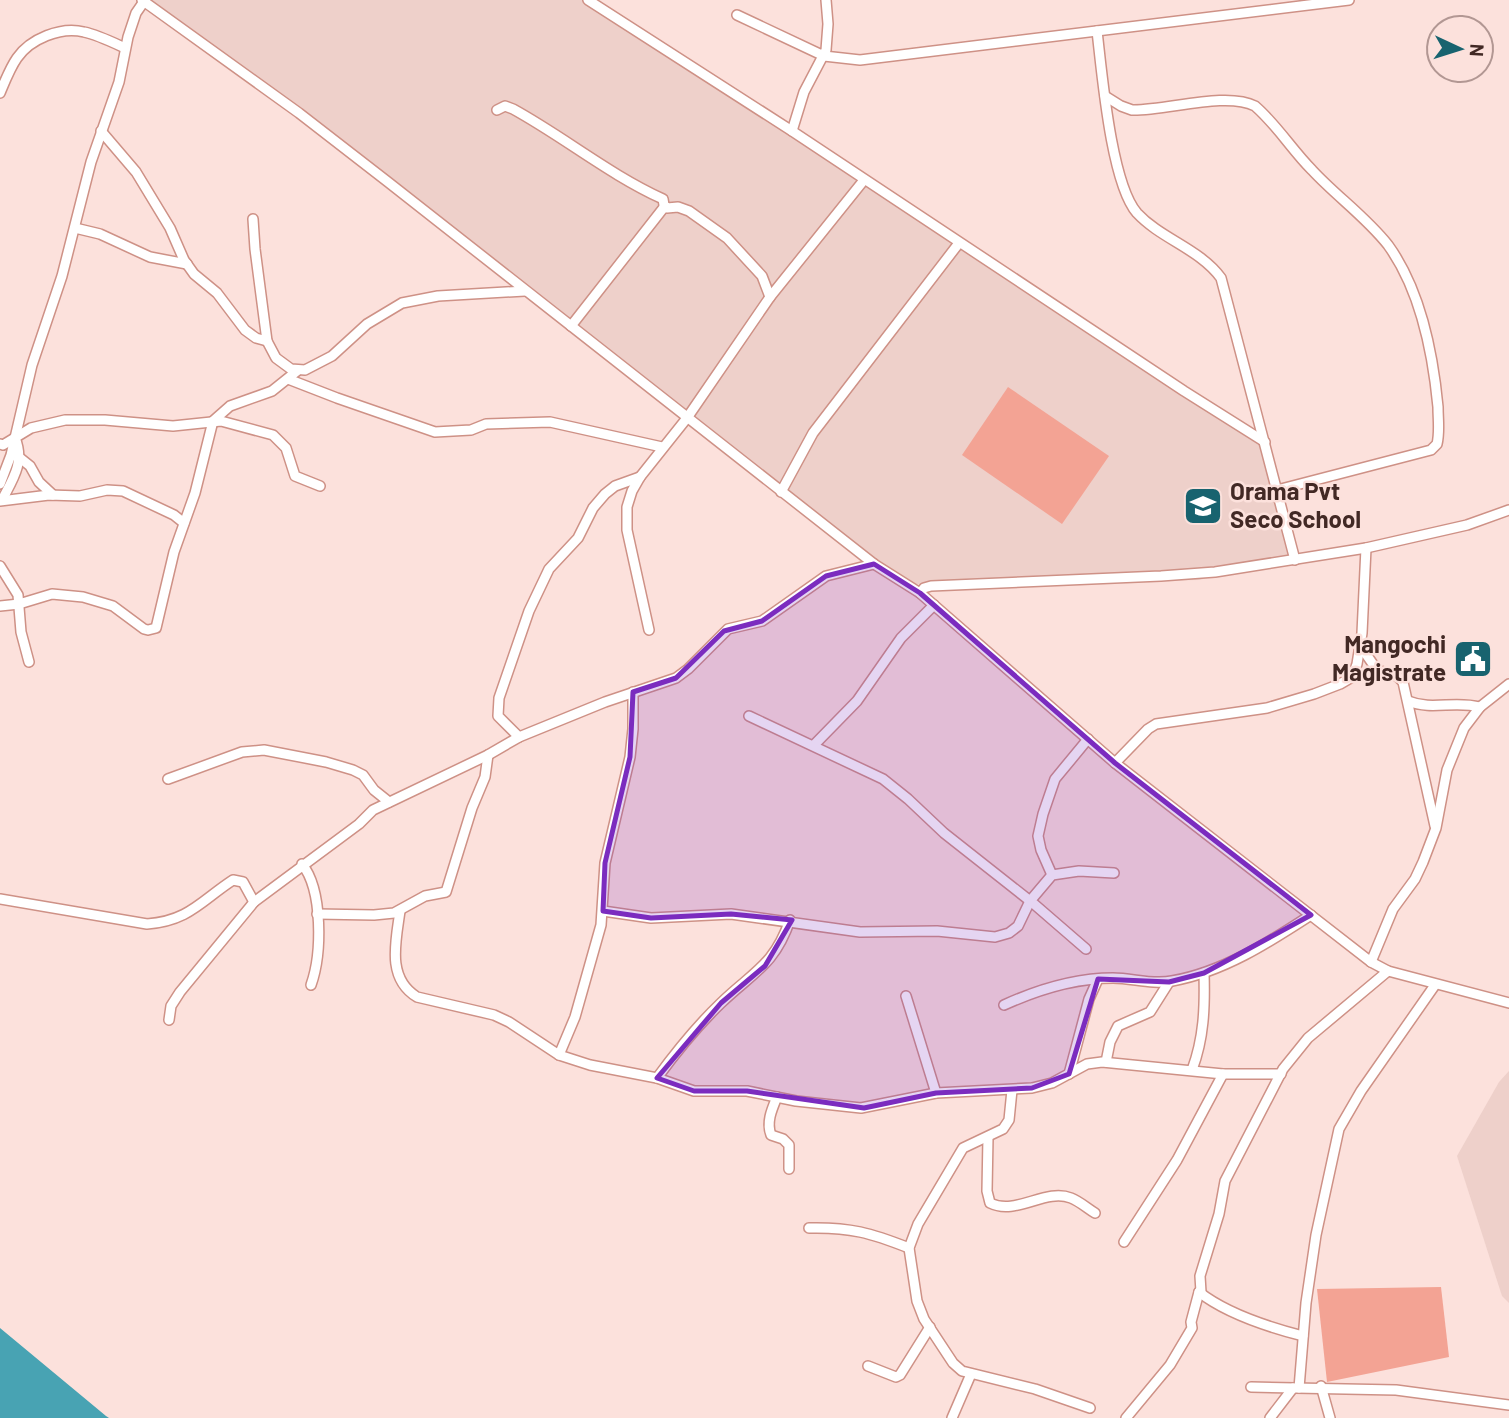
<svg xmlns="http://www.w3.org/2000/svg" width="1509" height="1418" viewBox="0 0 1509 1418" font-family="Barlow,sans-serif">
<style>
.built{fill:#eed0ca}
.green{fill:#f3a394}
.water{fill:#48a3b3}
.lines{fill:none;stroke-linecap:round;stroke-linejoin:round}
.minor-casing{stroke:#ce9186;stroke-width:12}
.minor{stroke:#fff;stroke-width:9}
.marked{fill:#7b2cbf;fill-opacity:0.2;stroke:#7b2cbf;stroke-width:5;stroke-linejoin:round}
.labels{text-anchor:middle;stroke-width:5;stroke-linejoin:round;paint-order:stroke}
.poi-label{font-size:24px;font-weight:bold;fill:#422925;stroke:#fce1dc;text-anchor:start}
</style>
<rect width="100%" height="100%" fill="#fce1dc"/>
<g class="built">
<polygon points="148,0 583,0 1262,446 1291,559 1199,580 927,585 894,582"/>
<polygon points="1509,1071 1509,1303 1502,1296 1457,1156 1499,1082"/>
</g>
<g class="green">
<polygon points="1008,387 1109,456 1062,524 962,455"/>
<polygon points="1441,1287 1449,1357 1327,1382 1317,1289"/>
</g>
<polygon class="water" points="0,1328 106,1416 109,1418 0,1418"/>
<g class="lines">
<g class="minor-casing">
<g id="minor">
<polyline points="142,0 299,113 388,182 874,564 920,593 1115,763 1371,962 1388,971 1509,1003"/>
<polyline points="588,0 792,131 1184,391 1265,442"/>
<polyline points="737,15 824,56 860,60 1349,0"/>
<path d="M1097,31c5,42 14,152 40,182 24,26 63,36 84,65l74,282"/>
<path d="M0,93c5,-12 10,-25 17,-35 13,-19 44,-32 67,-26 14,3 28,10 41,16"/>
<path d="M1105,96l16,10 11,4c34,1 94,-19 123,-4 22,19 37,44 57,64 24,26 54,47 76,75 32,44 45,109 50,162 0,13 2,25 -1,37l-6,6 -154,40"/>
<path d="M497,110l8,-4 8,3c51,28 97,66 150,90l1,6 3,3 11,-1 11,4 38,27 35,38 8,21"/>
<polyline points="101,131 136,172 170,228 184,260 194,274 217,293 245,330 256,338 267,341"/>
<polyline points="792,131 804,92 826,50 828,24 826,0"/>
<polyline points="253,219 255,249 267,341 276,358 291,369 305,370 332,356 367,324 402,303 438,296 525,291"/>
<polyline points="75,228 100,234 150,257 187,264"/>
<polyline points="571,326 665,206"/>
<polyline points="288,379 337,398 435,432 471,430 486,424 550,422 662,447"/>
<polyline points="0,444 3,445 31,428 65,420 105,420 173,426 221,421 273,435 286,448 295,476 320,486"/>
<polyline points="20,458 30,466 39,482 53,495"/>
<polyline points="0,484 11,455 32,365 62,276 91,162 119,82 128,37 136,13 145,0"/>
<polyline points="781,492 813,433 959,243"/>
<path d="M2,500c11,-21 23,-38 13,-62"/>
<polyline points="0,501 49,495 80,496 107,490 123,491 174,515 184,523"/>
<polyline points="0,566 18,595 21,632 29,662"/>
<polyline points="920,593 924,588 931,586 1161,576 1215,572 1366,548 1467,525 1509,510"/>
<polyline points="0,606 19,604 52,594 83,597 113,606 144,629 148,630 156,628 174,552 195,493 213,421 230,406 272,391 297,371"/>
<polyline points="649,630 627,530 627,507 632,491 640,477 687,418 770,297 864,180"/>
<polyline points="1361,647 1377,670 1397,676 1403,682 1435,826"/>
<path d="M1408,701c25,10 45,-1 72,6"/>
<polyline points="749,716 883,779 908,799 944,833 1034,904 1086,949"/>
<polyline points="519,737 498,716 499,698 529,611 549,569 578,538 593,508 605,494 615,486 640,477"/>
<polyline points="814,745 857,701 901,638 934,605"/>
<polyline points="1115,763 1148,729 1156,724 1267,708 1314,694 1340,684 1352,677 1357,664 1362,633 1366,548"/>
<polyline points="168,779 242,752 264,750 326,762 353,770 363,775 374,790 389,802"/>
<path d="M302,864c21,26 20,90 9,121"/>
<polyline points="1052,875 1041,850 1038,836 1043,814 1055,779 1088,739"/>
<path d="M0,899l147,25c42,-3 55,-24 86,-44l10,2 11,20"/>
<path d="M400,911c-4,30 -14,67 17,86l77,18 15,7 50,33 31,10 67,13 37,13h53l49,10 65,7 75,-15 96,-5 20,-5 35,-19 15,-2 121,12h58"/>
<polyline points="603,911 651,918 731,914 860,932 937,931 995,937 1009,933 1018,926 1030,901 1052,875 1079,871 1114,873"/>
<polyline points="317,914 374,915 394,913 425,896 446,892 472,808 485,777 488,755"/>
<polyline points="1371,962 1393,909 1415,879 1423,862 1436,828 1447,770 1464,728 1480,707 1509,684"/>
<polyline points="906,996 936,1093"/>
<path d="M1004,1005c33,-15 73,-27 109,-27 20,0 38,7 59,3 51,-9 96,-38 139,-66"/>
<polyline points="169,1020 171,1006 180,992 254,902 359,824 373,810 488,755 519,737 605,702 676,678 688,669 728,629 762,621 826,576 874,564"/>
<polyline points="559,1055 575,1017 601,925 605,863 630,757 633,729 633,692"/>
<polyline points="1106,1062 1110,1042 1118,1026 1150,1012 1169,982"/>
<path d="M1192,1070c12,-32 13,-63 12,-97"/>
<polyline points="1069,1074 1089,999 1098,979"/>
<path d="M657,1078c19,-26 41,-53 64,-75 32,-31 53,-37 69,-83"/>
<polyline points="1012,1090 1009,1120 1003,1129 963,1148 918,1224 909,1248 917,1301 924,1319 953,1363 962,1371 1035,1389 1090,1408"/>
<path d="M777,1097c-5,12 -11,25 -6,38l12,4 6,6v24"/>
<path d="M988,1137l-1,54 3,12c26,13 55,-15 81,-5 8,3 16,10 24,15"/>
<path d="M809,1228c41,-1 62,5 100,20"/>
<polyline points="1124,1242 1177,1160 1223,1074"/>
<path d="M1199,1292c28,22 69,35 104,44"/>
<polyline points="868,1366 896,1377 900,1375 930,1327"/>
<polyline points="1321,1386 1330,1418"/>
<polyline points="1251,1387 1396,1390 1509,1405"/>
<polyline points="1299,1388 1306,1303 1316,1235 1339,1129 1361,1091 1435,985"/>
<polyline points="952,1418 971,1374"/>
<polyline points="1126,1418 1170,1365 1192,1328 1191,1322 1199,1292 1201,1292 1200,1276 1219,1214 1225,1181 1283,1069 1308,1038 1388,971"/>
<polyline points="1270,1418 1293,1388"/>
</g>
</g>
<use href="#minor" class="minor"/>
</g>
<path class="marked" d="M874,564l46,29 195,170 196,152 -107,58 -35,9 -71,-3 -29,95 -37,14 -96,5 -72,15 -117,-17h-53l-37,-13 64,-75 44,-37 27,-46 -61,-6 -80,4 -48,-7 2,-48 25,-106 3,-65 43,-14 48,-47 38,-10 64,-45z"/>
<defs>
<g id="school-square" transform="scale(2.0125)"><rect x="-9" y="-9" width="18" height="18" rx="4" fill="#18636f" stroke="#fce1dc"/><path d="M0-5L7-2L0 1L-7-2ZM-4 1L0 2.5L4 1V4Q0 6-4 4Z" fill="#fff"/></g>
<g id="civic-square" transform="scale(2.0125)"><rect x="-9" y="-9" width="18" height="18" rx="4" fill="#18636f" stroke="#fce1dc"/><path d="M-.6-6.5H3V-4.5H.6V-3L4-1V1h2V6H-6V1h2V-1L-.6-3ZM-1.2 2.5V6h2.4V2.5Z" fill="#fff"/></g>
</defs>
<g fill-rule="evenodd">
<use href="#school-square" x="1203" y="506"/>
<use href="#civic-square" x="1473" y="659"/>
</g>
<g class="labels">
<g class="poi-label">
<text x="1230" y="500">Orama Pvt<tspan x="1230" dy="28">Seco School</tspan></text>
<text x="1446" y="653" text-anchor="end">Mangochi<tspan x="1446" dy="28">Magistrate</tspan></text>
</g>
</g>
<g transform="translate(1460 49) rotate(94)"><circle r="33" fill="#fce1dc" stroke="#b29793" stroke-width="2"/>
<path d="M0-5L12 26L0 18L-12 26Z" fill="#18636f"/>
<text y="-10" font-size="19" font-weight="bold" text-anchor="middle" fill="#422925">N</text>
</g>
</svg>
